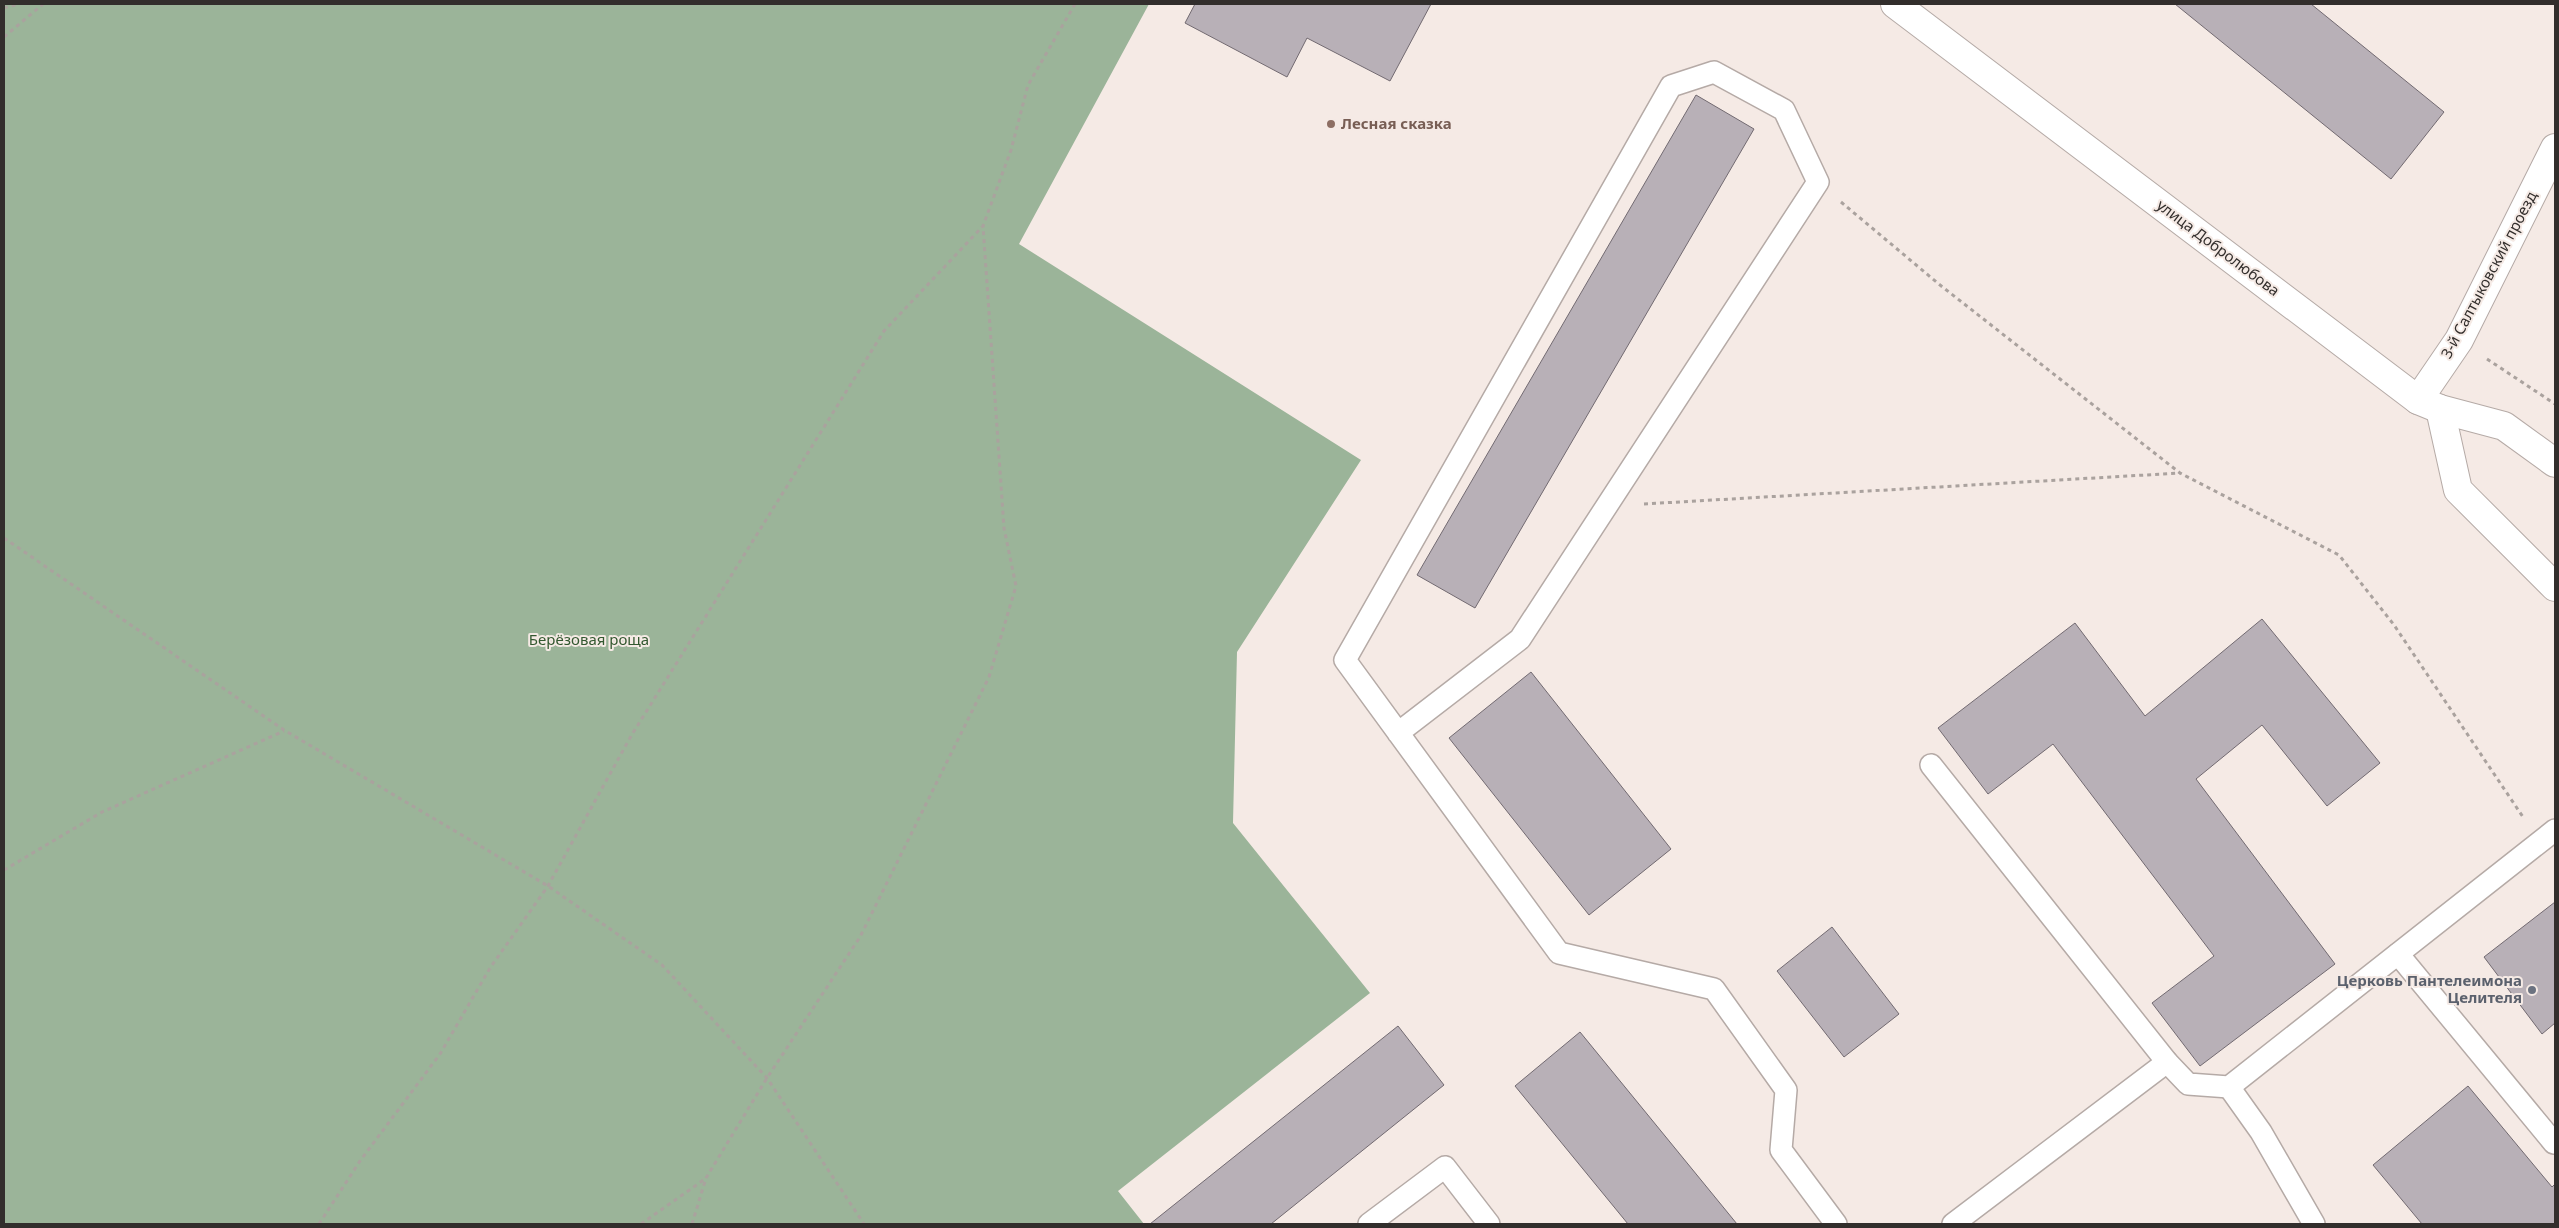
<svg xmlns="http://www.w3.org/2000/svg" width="2559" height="1228" viewBox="0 0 2559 1228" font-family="'Noto Sans',sans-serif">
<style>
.forest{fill:#9bb499}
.building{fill:#b8b0b7;stroke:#726a71}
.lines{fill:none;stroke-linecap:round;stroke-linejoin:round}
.service-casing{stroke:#b5aaa6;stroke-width:24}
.minor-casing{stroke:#b5aaa6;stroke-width:30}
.tertiary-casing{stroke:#b5aaa6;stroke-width:30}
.path{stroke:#aaa29e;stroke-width:3;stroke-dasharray:4 4;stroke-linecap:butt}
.service{stroke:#fff;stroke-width:21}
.minor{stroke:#fff;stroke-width:28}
.tertiary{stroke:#fff;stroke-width:28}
.education-dot{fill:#8d6e63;stroke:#f5eae5;stroke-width:2}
.worship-dot{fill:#6b7280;stroke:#f5eae5;stroke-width:2}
.labels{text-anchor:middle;stroke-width:4;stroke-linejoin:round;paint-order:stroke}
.education-label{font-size:15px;font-weight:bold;fill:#785e54;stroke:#f5eae5;text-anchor:start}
.street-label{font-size:15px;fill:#322e2c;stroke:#f5eae5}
.park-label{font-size:15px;fill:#335830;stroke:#f5eae5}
.worship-label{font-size:15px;font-weight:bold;fill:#5b616d;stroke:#f5eae5;text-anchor:end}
</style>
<rect width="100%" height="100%" fill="#f5eae5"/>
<polygon class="forest" points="4,4 1149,4 1019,244 1361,460 1237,652 1233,823 1370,993 1118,1191 1144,1224 4,1224"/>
<g class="building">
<polygon points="1195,4 1431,4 1390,81 1307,38 1287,77 1185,23"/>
<polygon points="2175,4 2311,4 2444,112 2391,179"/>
<polygon points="1696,95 1754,129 1475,608 1417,575"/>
<polygon points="2262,619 2380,763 2327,806 2262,725 2196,779 2335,964 2200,1066 2152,1003 2214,956 2053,744 1988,794 1938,728 2075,623 2145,716"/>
<polygon points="1531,672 1671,849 1589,915 1449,738"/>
<polygon points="2555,902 2555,1023 2542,1034 2484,957"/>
<polygon points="1832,927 1899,1014 1844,1057 1777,971"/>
<polygon points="1398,1026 1444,1085 1271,1224 1150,1224"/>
<polygon points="1580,1032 1737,1224 1628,1224 1515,1086"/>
<polygon points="2468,1086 2552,1187 2555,1184 2555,1224 2422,1224 2373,1165"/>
</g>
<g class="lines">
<g class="service-casing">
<g id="service">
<polyline points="1398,733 1520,639 1818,182 1784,110 1714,72 1671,86 1345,660 1559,953 1714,989 1786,1090 1781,1150 1836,1224"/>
<polyline points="1931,765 2167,1062 2188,1084 2229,1087 2555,830"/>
<polyline points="2398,954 2554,1143 2555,1142"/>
<polyline points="2229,1087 2261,1132 2314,1224"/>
<polyline points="1369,1224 1445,1167 1489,1224"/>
<polyline points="1953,1224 2167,1062"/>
</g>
</g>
<g class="minor-casing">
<g id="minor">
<polyline points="2418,400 2459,340 2555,148"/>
<polyline points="2440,409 2458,490 2555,587"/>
</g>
</g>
<g class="tertiary-casing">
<polyline id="tertiary" points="1895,4 2418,400 2440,409 2504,426 2555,463"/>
</g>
<g class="path">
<polyline points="4,8 18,4"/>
<polyline points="4,37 43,4"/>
<polyline points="1841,202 1940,285 2180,473 2339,555 2394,625 2523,817"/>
<polyline points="2487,359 2555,404"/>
<polyline points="1644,504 2180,473"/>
<polyline points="4,538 284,730 548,886 662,965 767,1078 864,1224"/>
<polyline points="4,870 102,812 284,731"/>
<polyline points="319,1224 360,1161 440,1054 490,968 548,886 631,736 884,331 983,226 1011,150 1028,85 1075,4"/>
<polyline points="641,1224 705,1179"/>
<polyline points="692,1224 706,1178 767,1078 860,937 989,677 1016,586 1004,528 983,226"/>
</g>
<use href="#service" class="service"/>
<use href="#minor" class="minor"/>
<use href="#tertiary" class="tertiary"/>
</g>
<circle class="education-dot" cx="1331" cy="124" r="5"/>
<circle class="worship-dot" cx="2532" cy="990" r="5"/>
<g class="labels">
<g class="education-label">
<text x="1341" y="129">Лесная сказка</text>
</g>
<g class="street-label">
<text transform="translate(2218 248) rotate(37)" y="5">улица Добролюбова</text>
<text transform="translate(2489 275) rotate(-62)" y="5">3-й Салтыковский проезд</text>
</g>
<g class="park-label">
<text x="589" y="645">Берёзовая роща</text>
</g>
<g class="worship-label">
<text x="2522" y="986">Церковь Пантелеимона<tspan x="2522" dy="17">Целителя</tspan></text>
</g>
</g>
<rect width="2559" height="1228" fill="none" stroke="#322e2c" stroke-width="10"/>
</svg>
